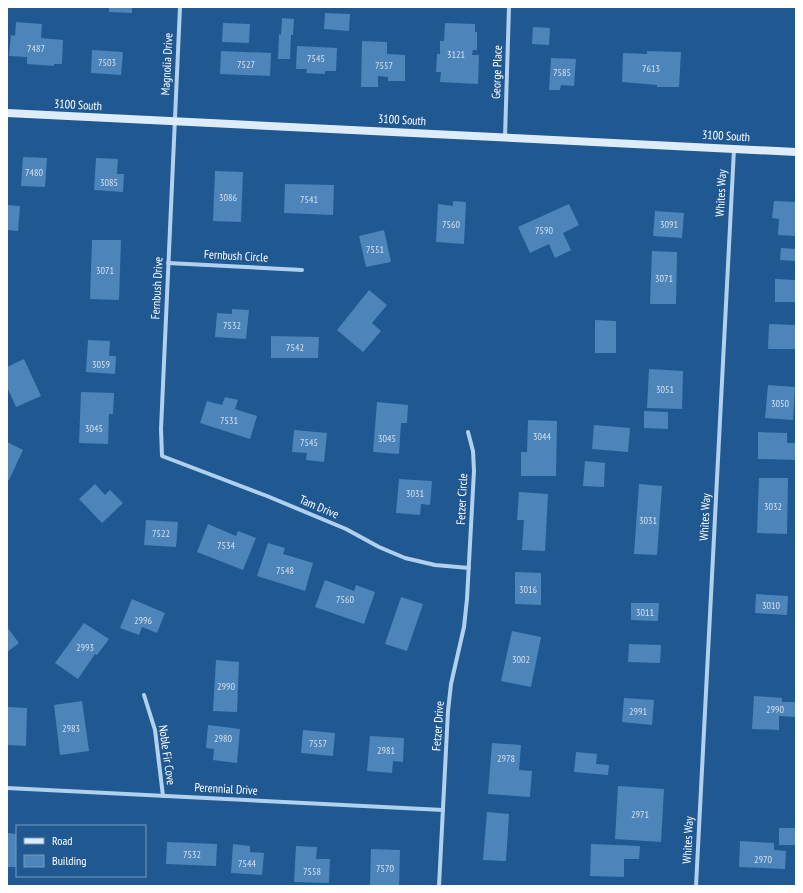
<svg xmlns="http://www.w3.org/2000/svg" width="803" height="893" viewBox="0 0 803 893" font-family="'PT Sans Narrow',sans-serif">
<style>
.building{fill:#4d84ba}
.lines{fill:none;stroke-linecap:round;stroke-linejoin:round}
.street{stroke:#b1d0ed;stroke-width:4}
.secondary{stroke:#deecfa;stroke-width:8}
.labels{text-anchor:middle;stroke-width:3;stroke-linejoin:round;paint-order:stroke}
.number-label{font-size:10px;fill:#d2e0ee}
.street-label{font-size:12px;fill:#fff;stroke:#205892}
</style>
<rect width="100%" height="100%" fill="#205892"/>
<g class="building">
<polygon points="109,7 132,7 132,13 109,12"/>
<polygon points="325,13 350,14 349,31 324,29"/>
<polygon points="282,18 294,19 293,35 291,35 290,59 278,59 279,34 281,35"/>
<polygon points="16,22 42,24 41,38 63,40 62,64 54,64 54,66 27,64 27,57 9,56 11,35 15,36"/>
<polygon points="223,23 250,24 249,43 222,42"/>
<polygon points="445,23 475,24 475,32 477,32 477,50 473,50 472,55 479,55 478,84 440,82 441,72 436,72 437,54 440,54 440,41 444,41"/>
<polygon points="533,27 550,28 549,45 532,44"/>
<polygon points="362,41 387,42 387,54 405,55 405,81 388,81 388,77 378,76 378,87 361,87"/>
<polygon points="297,46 337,48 336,71 325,71 325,74 306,73 307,69 296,69"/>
<polygon points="92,50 123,52 121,75 91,73"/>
<polygon points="221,51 271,53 270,76 220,74"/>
<polygon points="647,51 681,52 679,87 657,87 657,85 622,82 623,53 647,54"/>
<polygon points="551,58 576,59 574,86 561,85 560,90 549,90"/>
<polygon points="23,157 47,158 45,187 21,186"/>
<polygon points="96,158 118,159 117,174 124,174 123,192 94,190"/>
<polygon points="215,171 243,172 241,222 213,221"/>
<polygon points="285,184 334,185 333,215 284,213"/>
<polygon points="453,201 466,202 464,244 436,242 438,204 453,206"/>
<polygon points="774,201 796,202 796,236 778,235 779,219 772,218"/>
<polygon points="569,204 579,225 563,233 571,250 555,258 549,244 530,253 518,227"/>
<polygon points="7,205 20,206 18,231 7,230"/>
<polygon points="655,211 684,213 682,238 653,236"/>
<polygon points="384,230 391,262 366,267 359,236"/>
<polygon points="92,240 121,240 119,300 90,299"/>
<polygon points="781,248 796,249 796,261 780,260"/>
<polygon points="652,251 677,252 676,304 650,304"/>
<polygon points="775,279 796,280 796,302 775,302"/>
<polygon points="369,290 387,305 372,323 381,331 363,352 337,330"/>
<polygon points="232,309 249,310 246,339 215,337 217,313 232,314"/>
<polygon points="595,320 616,321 616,353 595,353"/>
<polygon points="769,324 796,325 796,349 768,349"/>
<polygon points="271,336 319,337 318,358 271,358"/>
<polygon points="88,340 110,341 109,356 116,356 115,374 86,372"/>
<polygon points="24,359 41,396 16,407 8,389 7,389 7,367"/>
<polygon points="649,369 683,371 682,409 647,408"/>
<polygon points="768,385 795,387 793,420 765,418"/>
<polygon points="81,392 114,393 113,414 109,414 108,444 79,443"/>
<polygon points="225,397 238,400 235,409 257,416 250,439 200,423 207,401 222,405"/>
<polygon points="377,402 408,405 407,423 401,423 399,454 373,452"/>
<polygon points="644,411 668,412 668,429 644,428"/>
<polygon points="528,420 557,421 556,476 521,476 521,452 527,452"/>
<polygon points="594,425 630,428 628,452 592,449"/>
<polygon points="294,430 327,433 324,462 306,460 307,453 292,452"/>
<polygon points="758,432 787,433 787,443 796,443 796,460 758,459"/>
<polygon points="7,442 23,450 9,480 7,480"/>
<polygon points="585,461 605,463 604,487 583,486"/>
<polygon points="759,478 788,478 787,534 757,533"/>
<polygon points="399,479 432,481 430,505 421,504 420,515 396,513"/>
<polygon points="95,484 105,495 110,490 123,503 102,523 79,499"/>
<polygon points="639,484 662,486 657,555 634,554"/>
<polygon points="519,492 548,494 545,551 522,550 524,520 517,520"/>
<polygon points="146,520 178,522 176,547 144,545"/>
<polygon points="208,524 236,536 238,531 256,538 243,570 197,552"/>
<polygon points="268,543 285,548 283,554 313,563 305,591 257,576"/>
<polygon points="515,572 541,573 541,605 515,604"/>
<polygon points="325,580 354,591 356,585 375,592 364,624 315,607"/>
<polygon points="756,594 788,596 787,615 755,613"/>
<polygon points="401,597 423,604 407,651 385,644"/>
<polygon points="132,599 165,613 157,633 142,627 139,635 120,628"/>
<polygon points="631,603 659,603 658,621 631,620"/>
<polygon points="84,623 109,639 97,655 95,654 78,679 55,663"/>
<polygon points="7,627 19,643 7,652"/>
<polygon points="512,631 541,637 531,687 501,681"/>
<polygon points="629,644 661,645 660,663 628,662"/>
<polygon points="216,660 239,662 237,712 213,711"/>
<polygon points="754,696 782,698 782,702 796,702 796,717 779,716 779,730 752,729"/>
<polygon points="624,698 654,700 652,725 622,722"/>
<polygon points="82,701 89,751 60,755 54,705"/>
<polygon points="7,707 27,708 26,746 7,745"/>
<polygon points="208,725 240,729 237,763 213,760 214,749 206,748"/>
<polygon points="303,730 335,733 333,756 301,753"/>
<polygon points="370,736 404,738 403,762 393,761 392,773 367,771"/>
<polygon points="492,743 521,745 519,770 532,771 530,797 488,794"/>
<polygon points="576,752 597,754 596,764 609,765 608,775 574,772"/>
<polygon points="618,786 664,789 661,842 615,839"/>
<polygon points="487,812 509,814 506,861 483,860"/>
<rect x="779" y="828" width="17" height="17"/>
<polygon points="7,833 17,834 17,867 7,867"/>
<polygon points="740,841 774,843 774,850 786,851 785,869 739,867"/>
<polygon points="167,842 217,844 216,866 166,864"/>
<polygon points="233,844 250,846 250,852 264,853 262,875 231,873"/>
<polygon points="591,844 640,846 639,859 624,859 624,877 590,876"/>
<polygon points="296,846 317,847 316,859 330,859 329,883 294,882"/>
<polygon points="371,849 400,850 399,886 370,886"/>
</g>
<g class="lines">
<g class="street">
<polyline points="180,7 161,429 162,456 267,496 346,529 379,547 405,558 435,565 469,568"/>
<polyline points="505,137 509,7"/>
<polyline points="168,263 302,270"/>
<polyline points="144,695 155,730 163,796"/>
<polyline points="7,788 443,810"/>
<polyline points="439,886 448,711 451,684 464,627 467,599 474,471 473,451 468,432"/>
<polyline points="696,886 734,149"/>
</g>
<polyline class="secondary" points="7,113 796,152"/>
</g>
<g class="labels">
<g class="number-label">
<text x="36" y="52">7487</text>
<text x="456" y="58">3121</text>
<text x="316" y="62">7545</text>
<text x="107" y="66">7503</text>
<text x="246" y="68">7527</text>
<text x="384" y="69">7557</text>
<text x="651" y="72">7613</text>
<text x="562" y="76">7585</text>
<text x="34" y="176">7480</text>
<text x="109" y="186">3085</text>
<text x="228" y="201">3086</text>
<text x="309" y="203">7541</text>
<text x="451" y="228">7560</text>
<text x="669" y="228">3091</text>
<text x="544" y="234">7590</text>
<text x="375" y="253">7551</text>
<text x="105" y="274">3071</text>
<text x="664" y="282">3071</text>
<text x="232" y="329">7532</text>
<text x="295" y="351">7542</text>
<text x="101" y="368">3059</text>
<text x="665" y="393">3051</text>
<text x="780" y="407">3050</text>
<text x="229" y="424">7531</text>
<text x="94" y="432">3045</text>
<text x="542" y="440">3044</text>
<text x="387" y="442">3045</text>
<text x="309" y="446">7545</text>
<text x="415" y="497">3031</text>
<text x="773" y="510">3032</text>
<text x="648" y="524">3031</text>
<text x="161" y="537">7522</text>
<text x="226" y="549">7534</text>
<text x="285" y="574">7548</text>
<text x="528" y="593">3016</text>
<text x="345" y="603">7560</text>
<text x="771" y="609">3010</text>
<text x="645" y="616">3011</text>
<text x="143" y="624">2996</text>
<text x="85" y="651">2993</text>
<text x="521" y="663">3002</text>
<text x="226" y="690">2990</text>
<text x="775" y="713">2990</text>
<text x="638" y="715">2991</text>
<text x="71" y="732">2983</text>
<text x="223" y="742">2980</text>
<text x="318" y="747">7557</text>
<text x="386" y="754">2981</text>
<text x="506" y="762">2978</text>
<text x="640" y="818">2971</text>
<text x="192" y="858">7532</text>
<text x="763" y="863">2970</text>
<text x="247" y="867">7544</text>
<text x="385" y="872">7570</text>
<text x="312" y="875">7558</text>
</g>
<g class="street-label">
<text transform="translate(167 64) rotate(-87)" y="4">Magnolia Drive</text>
<text transform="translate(497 72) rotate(-88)" y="4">George Place</text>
<text transform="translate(78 105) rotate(3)" y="4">3100 South</text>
<text transform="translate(402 120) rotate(3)" y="4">3100 South</text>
<text transform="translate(726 136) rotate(3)" y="4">3100 South</text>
<text transform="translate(721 193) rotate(-87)" y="4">Whites Way</text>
<text transform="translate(236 256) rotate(3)" y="4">Fernbush Circle</text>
<text transform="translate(157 288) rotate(-87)" y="4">Fernbush Drive</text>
<text transform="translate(462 499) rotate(-87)" y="4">Fetzer Circle</text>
<text transform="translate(319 507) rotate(23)" y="4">Tam Drive</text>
<text transform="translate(705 517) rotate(-87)" y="4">Whites Way</text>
<text transform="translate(438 726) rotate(-86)" y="4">Fetzer Drive</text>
<text transform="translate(167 755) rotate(82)" y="4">Noble Fir Cove</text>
<text transform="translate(226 789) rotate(3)" y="4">Perennial Drive</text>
<text transform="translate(688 840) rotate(-87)" y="4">Whites Way</text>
</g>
</g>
<rect width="803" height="893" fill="none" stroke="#ffffff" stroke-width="16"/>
<rect x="16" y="825" width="130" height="52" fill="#205892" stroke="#799bbe"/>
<rect x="24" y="838" width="20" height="6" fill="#deecfa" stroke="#799bbe"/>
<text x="52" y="845" font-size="12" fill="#ffffff">Road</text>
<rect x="24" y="855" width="20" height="12" fill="#4d84ba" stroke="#799bbe"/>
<text x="52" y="865" font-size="12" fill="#ffffff">Building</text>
</svg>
